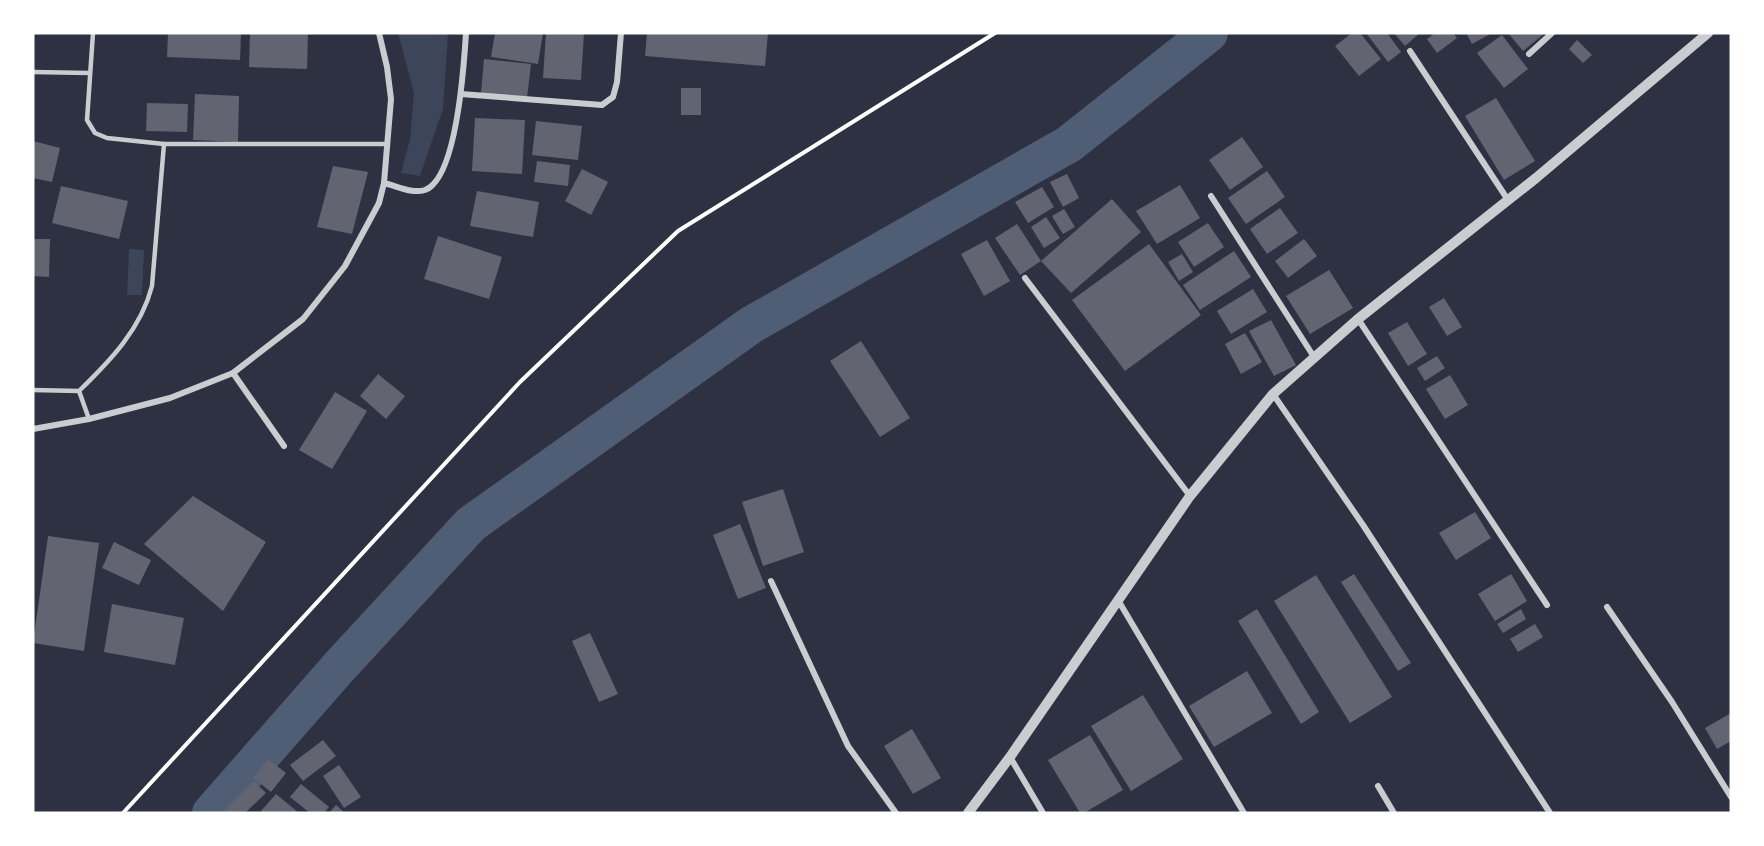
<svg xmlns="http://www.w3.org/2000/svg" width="1764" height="846" viewBox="0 0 1764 846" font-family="Georgia,serif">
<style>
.green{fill:#3c4559}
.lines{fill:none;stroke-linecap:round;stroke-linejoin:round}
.river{stroke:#4f5d75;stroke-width:38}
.building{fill:#626471}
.path{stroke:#fff;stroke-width:4}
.service{stroke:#caccd0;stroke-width:4.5}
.minor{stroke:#caccd0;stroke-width:6}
.tertiary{stroke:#caccd0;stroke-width:10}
</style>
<rect width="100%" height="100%" fill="#2d3142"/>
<g class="green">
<polygon points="398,33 448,33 443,109 420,176 401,173 410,139 414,93"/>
<polygon points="129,249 144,250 142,295 127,295"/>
</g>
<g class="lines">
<polyline class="river" points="211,813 339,667 471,524 751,325 1069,144 1209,33"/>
</g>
<g class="building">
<polygon points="168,33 241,33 240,60 167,57"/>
<polygon points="250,33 308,33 307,69 249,67"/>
<polygon points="495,33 543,33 538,64 491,57"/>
<polygon points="546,33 584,33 581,80 543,78"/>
<polygon points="647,33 768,33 765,66 645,56"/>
<polygon points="1352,33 1360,33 1381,59 1359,76 1335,46"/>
<polygon points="1366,33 1387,33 1401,52 1388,62"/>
<polygon points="1394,33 1420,33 1405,46"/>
<polygon points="1435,33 1453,33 1457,38 1437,53 1427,39"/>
<polygon points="1466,33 1492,33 1472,44"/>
<polygon points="1508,33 1545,33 1523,51"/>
<polygon points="1502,35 1528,69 1504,88 1477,53"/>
<polygon points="1577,40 1592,55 1583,63 1569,49"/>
<polygon points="484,59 531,64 527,98 481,93"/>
<rect x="681" y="88" width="20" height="27"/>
<polygon points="195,94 239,96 238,142 193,140"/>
<polygon points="1496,98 1535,161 1504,180 1465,116"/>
<polygon points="147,103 188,104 187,132 146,131"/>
<polygon points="475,118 525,120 522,174 472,171"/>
<polygon points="536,121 582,126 578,160 532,155"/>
<polygon points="1242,137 1263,167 1230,190 1209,160"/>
<polygon points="33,141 60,148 52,182 33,178"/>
<polygon points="537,161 570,165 568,186 534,182"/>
<polygon points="333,166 368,172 352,234 317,227"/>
<polygon points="582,169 608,182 591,215 565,201"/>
<polygon points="1267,171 1285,197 1246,224 1228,198"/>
<polygon points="1067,174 1079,198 1063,207 1050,182"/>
<polygon points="1180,185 1200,218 1157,244 1136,211"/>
<polygon points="61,186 128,201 119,239 52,223"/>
<polygon points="1042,187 1054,207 1028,223 1015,202"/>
<polygon points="477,191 539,202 533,237 470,226"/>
<polygon points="1112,199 1141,232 1071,293 1041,261"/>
<polygon points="1280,208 1298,233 1267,254 1250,229"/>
<polygon points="1064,209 1075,227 1063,234 1052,216"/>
<polygon points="1046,217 1060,238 1044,248 1031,227"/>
<polygon points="1208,223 1224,247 1194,267 1178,242"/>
<polygon points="1017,224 1041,261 1020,275 995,238"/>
<polygon points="438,236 502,257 489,299 424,279"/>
<polygon points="33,239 50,239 49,277 33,276"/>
<polygon points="1304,239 1317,256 1288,278 1275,261"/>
<polygon points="987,240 1010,281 984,296 961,254"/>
<polygon points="1149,244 1201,315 1125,371 1072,300"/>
<polygon points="1234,251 1251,277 1200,310 1183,285"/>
<polygon points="1182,254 1193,272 1179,281 1168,262"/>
<polygon points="1329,270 1353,308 1310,334 1286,296"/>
<polygon points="1253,289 1267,312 1231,334 1217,311"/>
<polygon points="1444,298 1462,327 1447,336 1429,307"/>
<polygon points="1271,320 1296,365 1274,376 1249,331"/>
<polygon points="1407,322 1427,354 1408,366 1388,333"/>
<polygon points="1245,333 1262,362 1241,374 1225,344"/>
<polygon points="861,341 910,418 880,437 830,361"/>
<polygon points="1437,356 1445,368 1425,381 1417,368"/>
<polygon points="378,374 405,396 386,419 360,396"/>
<polygon points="1450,375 1468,405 1445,419 1426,389"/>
<polygon points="335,392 367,411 332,469 299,450"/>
<polygon points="783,489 804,552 763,566 742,502"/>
<polygon points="193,496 266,542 223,611 144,544"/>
<polygon points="1475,512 1491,538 1456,560 1439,533"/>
<polygon points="740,524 766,588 738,599 713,535"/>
<polygon points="48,536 99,543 84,651 33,643"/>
<polygon points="114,542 151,560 139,585 102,568"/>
<polygon points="1354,574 1411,663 1398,671 1341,582"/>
<polygon points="1511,574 1527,601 1495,621 1478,594"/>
<polygon points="1316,575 1392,697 1350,723 1274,601"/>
<polygon points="112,604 184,618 175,665 104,652"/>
<polygon points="1257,609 1319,712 1301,724 1238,621"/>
<polygon points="1521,609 1526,619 1503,633 1497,624"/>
<polygon points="1535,624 1543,637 1518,652 1510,639"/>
<polygon points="590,633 618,694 599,702 572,641"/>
<polygon points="1247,671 1272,713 1214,747 1189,706"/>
<polygon points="1143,695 1183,759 1131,791 1091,726"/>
<polygon points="1731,713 1731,741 1717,749 1705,728"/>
<polygon points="912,729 941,778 913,794 884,746"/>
<polygon points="1090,735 1123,790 1084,813 1080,813 1048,760"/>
<polygon points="323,740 336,756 303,781 290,765"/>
<polygon points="268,759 286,773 271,792 253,778"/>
<polygon points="339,765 361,797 344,808 323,776"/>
<polygon points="254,781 266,793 245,813 222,813"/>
<polygon points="301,784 329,807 324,813 310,813 290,797"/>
<polygon points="276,794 299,813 263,813 261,811"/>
<polygon points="336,805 345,813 329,813"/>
</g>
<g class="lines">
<polyline class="path" points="123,813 520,382 678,231 995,33"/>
<g class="service">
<polyline points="93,33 87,120 95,133 107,138 164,144 388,144"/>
<polyline points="33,72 89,73"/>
<path d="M33,390l46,1c31,-30 62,-62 73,-105l12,-142"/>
<polyline points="79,391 89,419"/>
</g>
<g class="minor">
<polyline points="1410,51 1508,200"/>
<polyline points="1529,54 1552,33"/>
<polyline points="461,94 602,105 613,97 617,82 621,33"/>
<path d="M384,183c13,3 28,11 41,7 32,-12 39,-125 41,-157"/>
<polyline points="1211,196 1314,357"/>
<polyline points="1025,278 1190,496"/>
<polyline points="1358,319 1547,605"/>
<polyline points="233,373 284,446"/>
<polyline points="1273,394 1363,525 1550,813"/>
<polyline points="33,429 89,419 170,398 233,373 303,319 345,266 379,203 384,183 391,99 387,67 379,33"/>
<polyline points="771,581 848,746 896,813"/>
<polyline points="1118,600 1244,813"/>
<polyline points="1607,607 1672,702 1731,797"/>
<polyline points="1010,757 1043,813"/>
<polyline points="1378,786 1394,813"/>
</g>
<polyline class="tertiary" points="968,813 1010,757 1190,496 1273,394 1358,319 1536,178 1708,33"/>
</g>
<rect width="1764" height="846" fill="none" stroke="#ffffff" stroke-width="69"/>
</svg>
